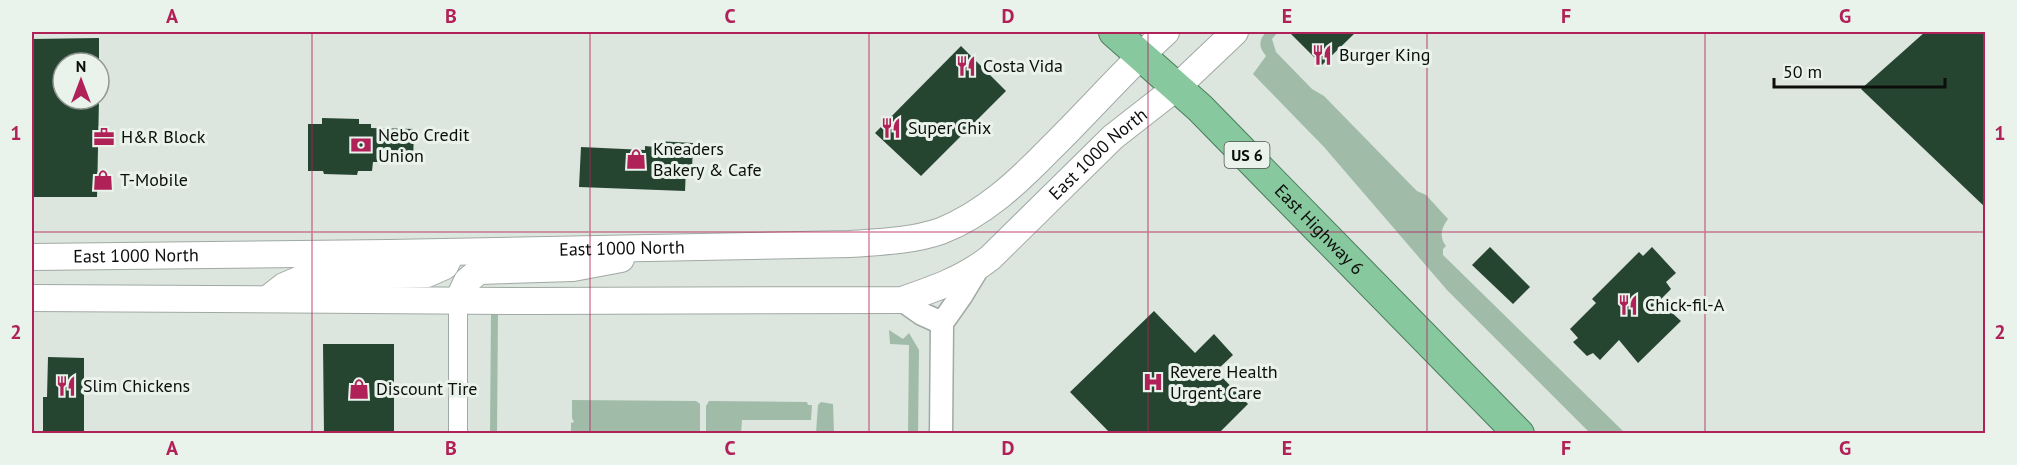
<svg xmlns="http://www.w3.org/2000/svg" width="2017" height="465" viewBox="0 0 2017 465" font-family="'PT Sans',sans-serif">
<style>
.green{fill:#a0bca8}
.building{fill:#264531}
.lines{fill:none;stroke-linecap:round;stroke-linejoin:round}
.minor-casing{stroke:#a1a9a4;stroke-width:20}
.tertiary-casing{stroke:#a1a9a4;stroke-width:25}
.secondary-casing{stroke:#a1a9a4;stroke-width:28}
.trunk-casing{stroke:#497e5b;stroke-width:32}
.minor{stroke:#fff;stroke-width:18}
.tertiary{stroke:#fff;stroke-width:22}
.secondary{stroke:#fff;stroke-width:26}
.trunk{stroke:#88c89e;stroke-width:30}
.grid{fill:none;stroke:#b02158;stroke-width:1.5;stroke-opacity:0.55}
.labels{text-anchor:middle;stroke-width:6;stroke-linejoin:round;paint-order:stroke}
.shield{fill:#e9f2eb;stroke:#4e524f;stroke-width:1.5}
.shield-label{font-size:16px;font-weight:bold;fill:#0c0e0c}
.poi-label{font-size:18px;fill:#0c0e0c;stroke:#e9f2eb;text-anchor:start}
.street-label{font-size:18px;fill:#0c0e0c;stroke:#e9f2eb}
.neatline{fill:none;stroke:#b02158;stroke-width:2}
.grid-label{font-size:20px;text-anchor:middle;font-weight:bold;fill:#b02158}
</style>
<rect width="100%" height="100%" fill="#dce5de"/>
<g class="green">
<path d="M1266,32h12l-6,7 4,13 36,37 12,7 86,88 7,7 9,4 22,24c-7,9 -9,18 -2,27l-3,3v6l182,178h-35l-143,-143 -123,-143 -71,-73 13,-18c-7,-9 -8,-15 0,-24z"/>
<polygon points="498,311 497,433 490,434 491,314"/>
<polygon points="889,330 903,339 909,333 919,350 918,433 908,433 909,345 890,344"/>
<polygon points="572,400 696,401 700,404 700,433 571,433 571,423 574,422 572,418"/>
<polygon points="709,401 807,402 808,405 812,405 811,420 742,420 741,433 706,433 706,406"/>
<polygon points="821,402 833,404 834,433 816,433 818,405"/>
</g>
<g class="building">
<polygon points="1289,32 1356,32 1322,65"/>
<polygon points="1925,32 1986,32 1986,208 1861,89"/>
<polygon points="99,38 99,63 63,63 63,99 99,99 97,197 32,197 32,39"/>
<polygon points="961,46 1006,91 921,176 875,133"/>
<polygon points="322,118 359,119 359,124 371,124 371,128 414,129 413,162 373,162 372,171 358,171 357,175 324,174 323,171 308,171 308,124 322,124"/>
<polygon points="656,141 693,143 692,170 686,169 685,191 579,187 581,147 645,150 645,146 655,147"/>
<polygon points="1490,247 1530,287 1513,304 1472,265"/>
<polygon points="1652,247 1676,273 1666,282 1671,289 1659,301 1681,321 1638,363 1619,340 1600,360 1593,353 1587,356 1573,342 1578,338 1570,329 1596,303 1592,299 1639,252 1643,256"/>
<polygon points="1154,311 1195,353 1214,334 1233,355 1216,371 1248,404 1218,434 1111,434 1070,392"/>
<polygon points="323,344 394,344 394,434 324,434"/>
<polygon points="48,357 84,358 84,434 43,434 43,397 47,397"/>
</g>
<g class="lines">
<g class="minor-casing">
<polyline id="minor" points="458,300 458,434"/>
</g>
<g class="tertiary-casing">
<g id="tertiary">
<polyline points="902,300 922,314 942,323"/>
<polyline points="941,434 942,323 961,296 978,268"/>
</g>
</g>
<g class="secondary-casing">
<g id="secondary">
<path id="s1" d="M32,257l357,-4 461,-9c31,-2 62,-3 91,-13 43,-17 77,-49 109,-82 39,-38 75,-80 116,-117"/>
<polyline points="270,297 284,286 305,277 427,274 445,266 452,252"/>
<path id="s2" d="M32,298l495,3 375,-1c32,-11 61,-21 88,-42l123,-121 64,-50 58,-55"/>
<polyline points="458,300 467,281 479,271 573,268 621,259"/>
</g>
</g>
<g class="trunk-casing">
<g id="trunk">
<path id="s3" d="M1114,32l86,76 319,326"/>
</g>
</g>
<use href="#minor" class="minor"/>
<use href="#tertiary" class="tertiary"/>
<use href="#secondary" class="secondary"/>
<use href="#trunk" class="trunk"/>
</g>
<path class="grid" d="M312,32v402M590,32v402M869,32v402M1148,32v402M1427,32v402M1705,32v402M32,232h1954"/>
<defs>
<g id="restaurant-bare" transform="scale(1.62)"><path d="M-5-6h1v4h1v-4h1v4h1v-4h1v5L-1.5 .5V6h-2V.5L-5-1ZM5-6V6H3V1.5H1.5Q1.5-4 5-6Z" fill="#b02158" stroke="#e9f2eb" stroke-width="2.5" paint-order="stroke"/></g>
<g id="office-bare" transform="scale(1.62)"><path d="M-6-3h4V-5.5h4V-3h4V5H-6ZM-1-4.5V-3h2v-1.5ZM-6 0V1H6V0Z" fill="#b02158" stroke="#e9f2eb" stroke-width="2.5" paint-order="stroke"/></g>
<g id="bank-bare" transform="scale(1.62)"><path d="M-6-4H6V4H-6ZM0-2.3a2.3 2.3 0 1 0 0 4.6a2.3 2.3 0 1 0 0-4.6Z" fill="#b02158" stroke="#e9f2eb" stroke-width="2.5" paint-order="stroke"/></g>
<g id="shop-bare" transform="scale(1.62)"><path d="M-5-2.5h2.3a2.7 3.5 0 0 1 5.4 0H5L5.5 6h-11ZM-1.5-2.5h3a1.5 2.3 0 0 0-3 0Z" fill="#b02158" stroke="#e9f2eb" stroke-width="2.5" paint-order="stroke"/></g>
<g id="hospital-bare" transform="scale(1.62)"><path d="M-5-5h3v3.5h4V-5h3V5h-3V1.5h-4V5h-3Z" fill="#b02158" stroke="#e9f2eb" stroke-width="2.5" paint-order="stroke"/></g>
</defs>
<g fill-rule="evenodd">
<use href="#restaurant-bare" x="1322" y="55"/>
<use href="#restaurant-bare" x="966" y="66"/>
<use href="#restaurant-bare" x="891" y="128"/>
<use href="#office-bare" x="104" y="137"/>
<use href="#bank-bare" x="361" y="145"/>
<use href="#shop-bare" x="636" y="159"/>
<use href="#shop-bare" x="103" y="180"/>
<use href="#restaurant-bare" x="1628" y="305"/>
<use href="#hospital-bare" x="1153" y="382"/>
<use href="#restaurant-bare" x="66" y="386"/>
<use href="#shop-bare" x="359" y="389"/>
</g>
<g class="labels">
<rect class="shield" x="1224.5" y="142" width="45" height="26" rx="4.5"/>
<g class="shield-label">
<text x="1247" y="161">US 6</text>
</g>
<g class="poi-label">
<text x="1339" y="61">Burger King</text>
<text x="983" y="72">Costa Vida</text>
<text x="908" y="134">Super Chix</text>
<text x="378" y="141">Nebo Credit<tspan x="378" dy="21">Union</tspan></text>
<text x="121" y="143">H&amp;R Block</text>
<text x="653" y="155">Kneaders<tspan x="653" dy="21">Bakery &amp; Cafe</tspan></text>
<text x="120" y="186">T-Mobile</text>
<text x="1645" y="311">Chick-fil-A</text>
<text x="1170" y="378">Revere Health<tspan x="1170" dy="21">Urgent Care</tspan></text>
<text x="83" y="392">Slim Chickens</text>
<text x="376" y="395">Discount Tire</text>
</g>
<g class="street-label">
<text dy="6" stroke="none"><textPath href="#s2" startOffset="1118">East 1000 North</textPath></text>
<text dy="6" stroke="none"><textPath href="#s3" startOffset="285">East Highway 6</textPath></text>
<text dy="6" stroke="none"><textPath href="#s1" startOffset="590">East 1000 North</textPath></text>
<text dy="6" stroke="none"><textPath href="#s1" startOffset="104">East 1000 North</textPath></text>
</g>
</g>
<rect width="2017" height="465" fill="none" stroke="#e9f2eb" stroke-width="66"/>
<g transform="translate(81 81)"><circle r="28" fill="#e9f2eb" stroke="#919792" stroke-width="1.5"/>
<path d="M0-4.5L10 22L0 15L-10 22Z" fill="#b02158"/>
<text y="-9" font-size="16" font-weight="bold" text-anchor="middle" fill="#0c0e0c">N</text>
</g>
<path d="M1774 78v9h171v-9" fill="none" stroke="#0c0e0c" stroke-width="3"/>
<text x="1783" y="78" font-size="18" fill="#0c0e0c" stroke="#e9f2eb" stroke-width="4.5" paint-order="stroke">50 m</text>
<rect x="33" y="33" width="1951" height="399" class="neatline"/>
<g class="grid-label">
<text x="172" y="23">A</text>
<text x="451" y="23">B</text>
<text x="730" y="23">C</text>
<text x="1008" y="23">D</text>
<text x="1287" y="23">E</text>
<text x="1566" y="23">F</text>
<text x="1845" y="23">G</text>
<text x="16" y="140">1</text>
<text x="2000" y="140">1</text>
<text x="16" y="339">2</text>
<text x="2000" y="339">2</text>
<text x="172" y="455">A</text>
<text x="451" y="455">B</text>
<text x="730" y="455">C</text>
<text x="1008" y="455">D</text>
<text x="1287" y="455">E</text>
<text x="1566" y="455">F</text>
<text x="1845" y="455">G</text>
</g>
</svg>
